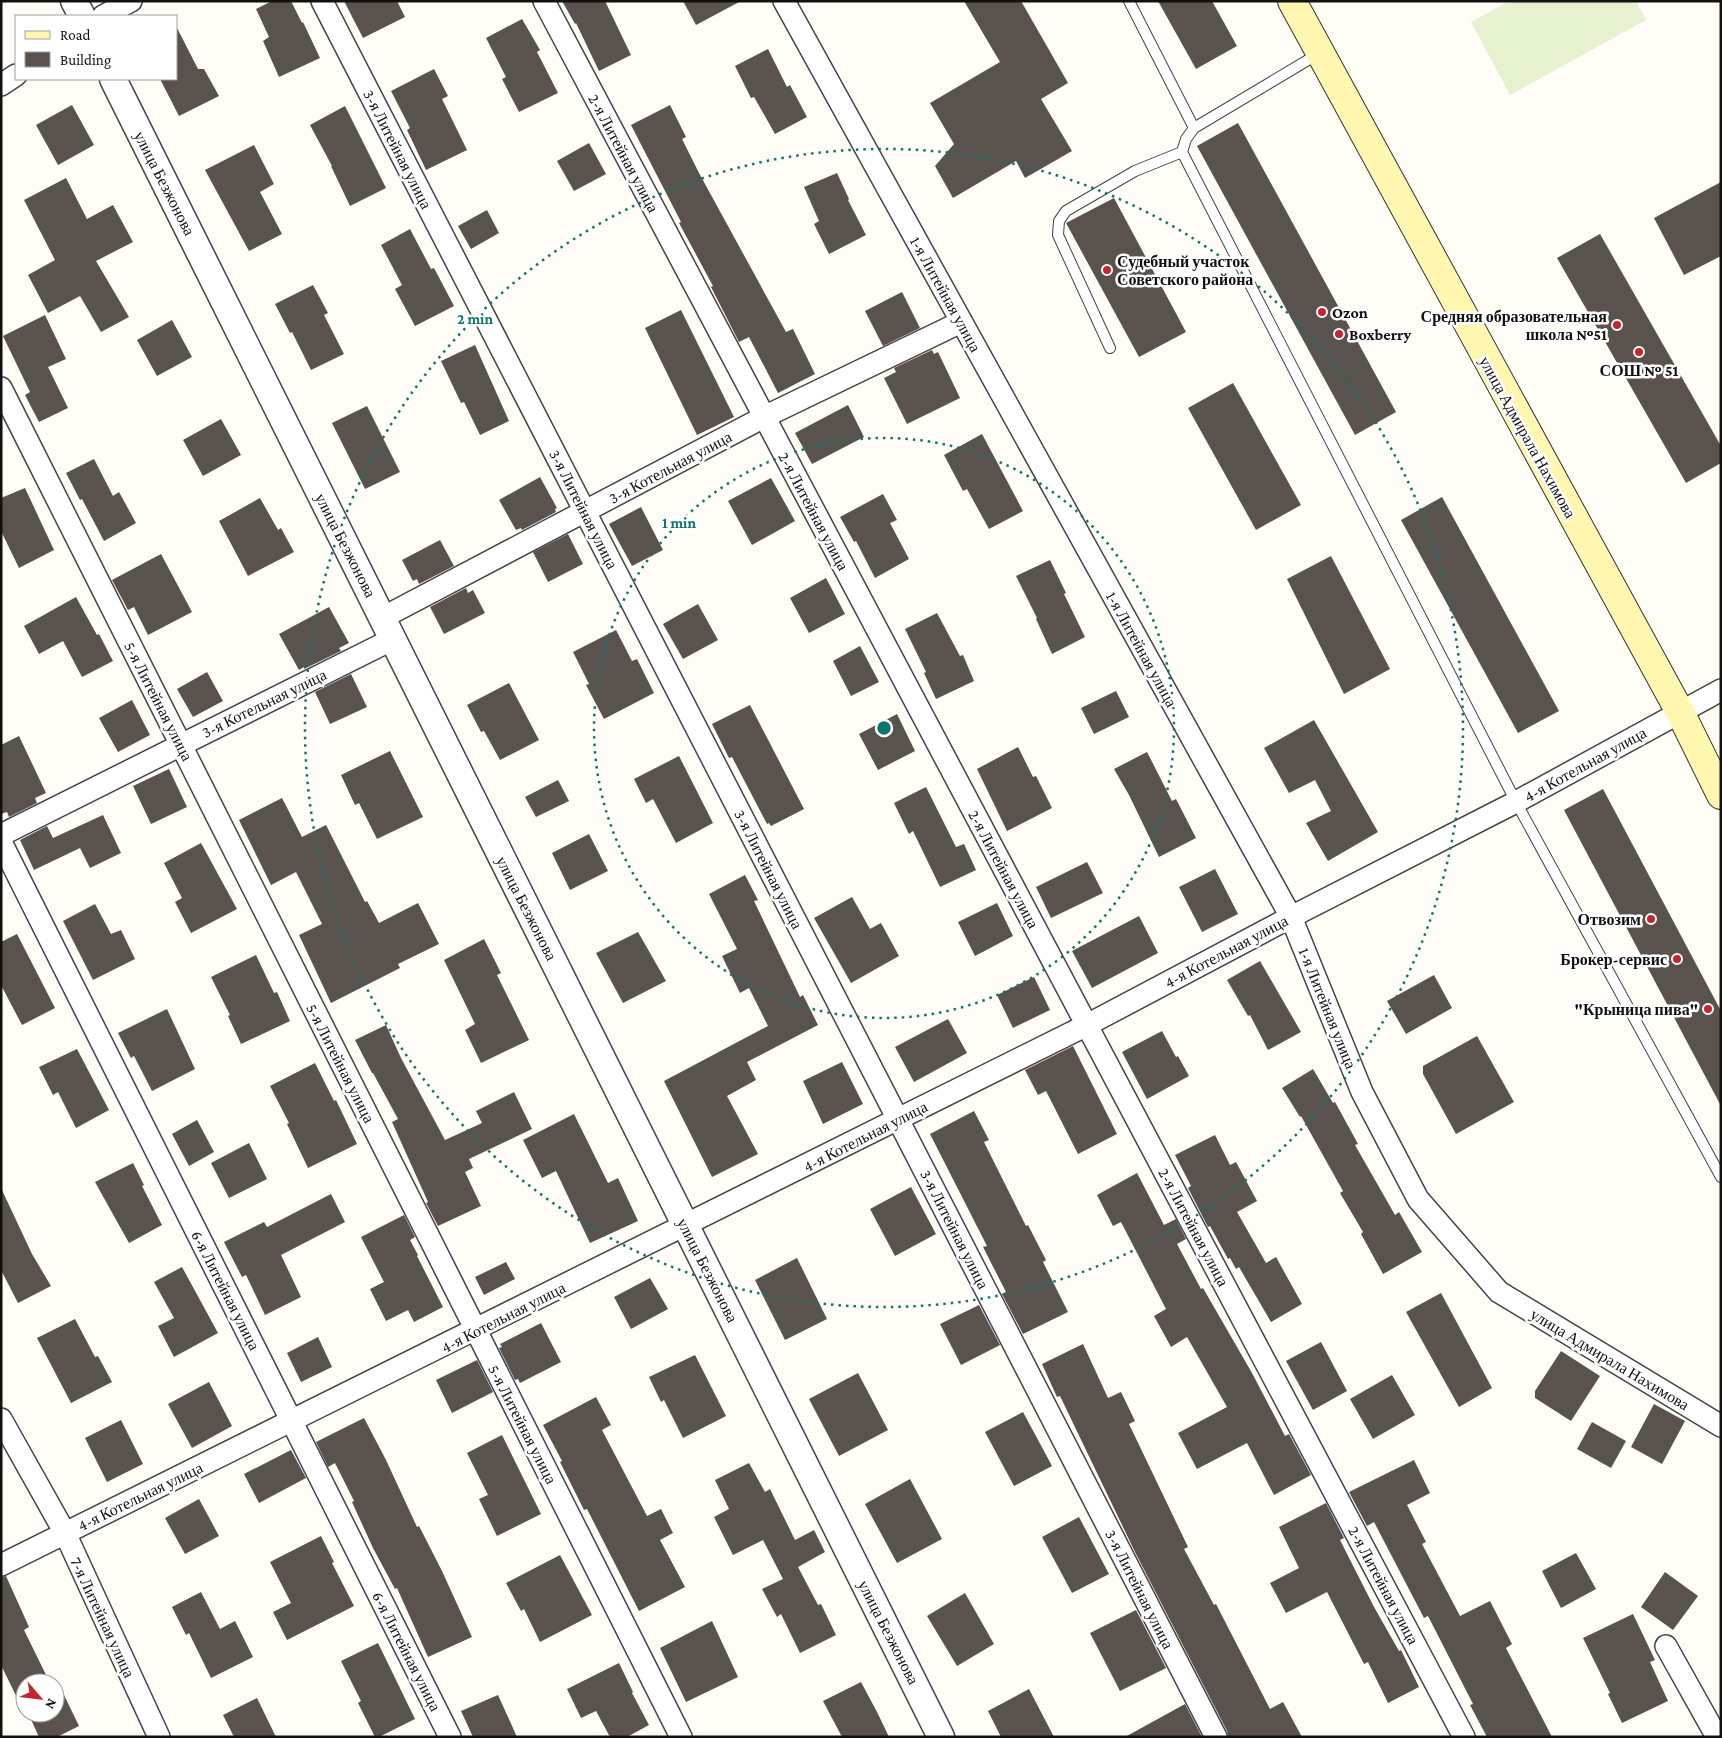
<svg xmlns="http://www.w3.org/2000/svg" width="1722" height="1738" viewBox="0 0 1722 1738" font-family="'Crimson Pro',serif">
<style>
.pitch{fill:#e6f2cf}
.building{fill:#5a524d}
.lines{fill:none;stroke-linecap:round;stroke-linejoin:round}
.service-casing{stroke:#444;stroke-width:12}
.minor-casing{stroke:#444;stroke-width:24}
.tertiary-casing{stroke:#444;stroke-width:29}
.secondary-casing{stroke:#333;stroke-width:30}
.service{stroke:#fff;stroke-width:10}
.minor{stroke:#fff;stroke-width:21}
.tertiary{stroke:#fff;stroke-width:26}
.secondary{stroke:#fff6b0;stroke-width:28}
.ring{fill:none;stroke:#0f766e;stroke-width:2.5;stroke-dasharray:2.5 5}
.poi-dot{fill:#c4262e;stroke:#fff;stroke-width:2}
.labels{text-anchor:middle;stroke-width:5;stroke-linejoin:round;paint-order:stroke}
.street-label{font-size:16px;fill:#111;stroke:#fff}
.poi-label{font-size:16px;font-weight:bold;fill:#111;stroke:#fff;text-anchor:end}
.centre{fill:#0f766e;stroke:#fff;stroke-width:2.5}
.ring-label{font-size:15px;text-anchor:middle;font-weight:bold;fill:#0f766e;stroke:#fff;stroke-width:5;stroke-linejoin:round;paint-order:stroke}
</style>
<rect width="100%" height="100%" fill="#fffdf5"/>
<polygon class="pitch" points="1509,1 1636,1 1646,20 1510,95 1471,22"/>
<g class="building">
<polygon points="272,1 291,1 302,23 303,22 320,58 279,77 263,41 269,37 256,9"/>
<polygon points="344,1 397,1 405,17 363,38"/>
<polygon points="562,1 605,1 631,55 599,71 576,23 575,24"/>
<polygon points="683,1 741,1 696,25"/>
<polygon points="964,1 1021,1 1068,83 1041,99 1072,151 1025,178 1016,161 953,198 935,166 954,144 930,103 1000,62"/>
<polygon points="1158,1 1212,1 1237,46 1196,69"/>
<polygon points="522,19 540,50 537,52 558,93 519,112 502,79 506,77 486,38"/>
<polygon points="176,26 198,69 204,69 219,96 179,116 160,79 176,79"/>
<polygon points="768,49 787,87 790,85 807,117 775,134 754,97 751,98 735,66"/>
<polygon points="434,69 448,96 442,99 467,150 426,170 407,130 410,128 391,91"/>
<polygon points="72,105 94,145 58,165 36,125"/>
<polygon points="670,105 686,137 682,139 699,173 786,332 793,329 815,374 778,393 749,337 739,342 711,287 713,286 679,223 681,222 631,125"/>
<polygon points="345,106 386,188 350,206 331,166 332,166 310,125"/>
<polygon points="1238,123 1396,412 1355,435 1197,146"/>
<polygon points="589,143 606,174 574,191 557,161"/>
<polygon points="254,145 274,184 260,192 282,234 249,251 205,170"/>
<polygon points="837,173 849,199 848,200 866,235 829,254 814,224 819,221 804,187"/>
<polygon points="66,178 87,219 113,205 133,242 96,261 129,317 101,332 80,296 48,313 28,275 55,260 24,200"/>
<polygon points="1721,182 1721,256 1684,275 1654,218"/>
<polygon points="1114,198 1186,332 1139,357 1066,223"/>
<polygon points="487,210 499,233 471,249 458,226"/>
<polygon points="410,229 431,269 434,268 454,306 415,326 395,289 402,285 381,245"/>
<polygon points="1600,234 1721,446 1721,463 1686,483 1557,258"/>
<polygon points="313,285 328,313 324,315 344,354 311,370 292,332 290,333 275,304"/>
<polygon points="902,292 920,328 883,346 865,311"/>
<polygon points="681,310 734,417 697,435 645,328"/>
<polygon points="45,315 66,359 48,367 68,408 39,422 25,395 30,392 3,336"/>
<polygon points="172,320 192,357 157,376 137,340"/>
<polygon points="475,345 509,421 480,435 464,402 461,403 441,361"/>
<polygon points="932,350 934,354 938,352 960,398 907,424 884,378 896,372 894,368"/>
<polygon points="1233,383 1301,505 1256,530 1188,408"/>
<polygon points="848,405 864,437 812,464 795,433"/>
<polygon points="367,406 400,472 365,489 332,423"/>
<polygon points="221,419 241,455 203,476 183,440"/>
<polygon points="982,434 1023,511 989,529 967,489 963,491 944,455"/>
<polygon points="94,459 113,496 119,492 136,523 104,541 82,499 80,500 66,473"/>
<polygon points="540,477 557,508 555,509 556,512 522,530 521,528 516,530 499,500"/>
<polygon points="771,478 795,521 752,545 728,501"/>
<polygon points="25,488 54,550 19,568 1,531 1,498"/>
<polygon points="883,494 897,520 890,523 909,559 875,578 856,541 854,542 840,517"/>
<polygon points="1442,497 1559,711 1518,733 1401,520"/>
<polygon points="260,498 278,530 281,528 294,552 248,576 219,521"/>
<polygon points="641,507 663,550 632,566 609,524"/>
<polygon points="568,534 583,564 548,582 533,552"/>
<polygon points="440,540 454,566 419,584 417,579 413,581 402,560"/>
<polygon points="161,554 192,612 148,635 134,607 128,610 112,580"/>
<polygon points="1331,556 1390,669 1344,694 1287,579"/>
<polygon points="1050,560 1066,593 1064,594 1085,637 1052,654 1036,619 1037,618 1016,576"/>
<polygon points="826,578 845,614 809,633 790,598"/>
<polygon points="466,588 468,593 473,590 485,613 444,634 430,607"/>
<polygon points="76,597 97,635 99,634 113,661 82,677 63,641 39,654 24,626"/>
<polygon points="698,604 718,640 683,659 663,624"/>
<polygon points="329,607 349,643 339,648 341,651 304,669 304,667 299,670 279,634"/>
<polygon points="937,613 960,656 963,655 974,681 936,699 924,673 926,672 905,629"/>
<polygon points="616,630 632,661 637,659 654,693 604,719 586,685 589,684 573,652"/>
<polygon points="860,646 879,682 851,696 833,661"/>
<polygon points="207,672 223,701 193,717 177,689"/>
<polygon points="351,674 367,707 330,724 315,692"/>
<polygon points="509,683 539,740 500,760 484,731 481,732 467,705"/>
<polygon points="1116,691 1129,717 1094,734 1081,708"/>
<polygon points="132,700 150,735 118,752 99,718"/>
<polygon points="750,705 804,809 771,826 769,823 767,824 732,757 729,758 712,724"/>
<polygon points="897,714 915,751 878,770 859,734"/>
<polygon points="1314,720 1378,832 1328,861 1306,823 1331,811 1315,780 1289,793 1264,748"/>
<polygon points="19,736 46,793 35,798 37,803 9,817 7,812 1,814 1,745"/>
<polygon points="1018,747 1033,777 1036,776 1052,808 1007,831 977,769"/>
<polygon points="390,751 423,817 377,839 359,803 355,805 341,775"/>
<polygon points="1147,752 1172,801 1176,799 1196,838 1159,857 1129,795 1114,769"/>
<polygon points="679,756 713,823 676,843 653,799 646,803 634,779"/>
<polygon points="169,769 187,807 151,824 133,786"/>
<polygon points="558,780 569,801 536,817 525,797"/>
<polygon points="926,787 956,847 964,844 976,870 940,887 913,831 909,834 894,803"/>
<polygon points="1603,789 1721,1011 1721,1106 1564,810"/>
<polygon points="282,798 302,837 326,825 365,902 367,901 379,923 418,903 439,944 398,964 400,968 331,1003 299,935 322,924 296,872 271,885 239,820"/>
<polygon points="103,815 121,853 90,868 80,848 34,870 20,840 47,826 53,838"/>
<polygon points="589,834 608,871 570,890 552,853"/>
<polygon points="201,843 237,909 191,933 175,902 182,898 164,863"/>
<polygon points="1087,862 1103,893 1051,918 1036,887"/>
<polygon points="1215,869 1238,914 1202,932 1179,887"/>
<polygon points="745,875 758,900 754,901 800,997 803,995 818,1025 747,1062 756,1080 727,1096 758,1154 712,1177 664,1081 768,1026 749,988 740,993 722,956 737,949 709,894"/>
<polygon points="852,897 870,929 881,923 899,956 851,983 814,918"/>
<polygon points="997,903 1013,936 975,956 958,922"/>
<polygon points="95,904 111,934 121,930 135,959 93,980 63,921"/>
<polygon points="1139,916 1158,953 1092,988 1072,951"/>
<polygon points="638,932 666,981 623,1003 596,953"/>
<polygon points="17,934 55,1008 22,1025 1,985 1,942"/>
<polygon points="484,939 501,973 497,975 529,1040 481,1063 465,1030 475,1024 444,960"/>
<polygon points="256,955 274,993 277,992 290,1021 241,1044 228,1016 230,1015 211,977"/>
<polygon points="1260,961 1301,1032 1268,1050 1250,1015 1248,1016 1227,980"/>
<polygon points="1434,975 1452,1008 1406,1034 1387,1001"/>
<polygon points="1034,977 1050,1010 1013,1028 997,995"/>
<polygon points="167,1009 195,1069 152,1091 134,1056 131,1058 118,1033"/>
<polygon points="948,1019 967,1053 914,1082 895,1047"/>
<polygon points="386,1025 401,1058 445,1140 482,1123 476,1111 514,1092 532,1129 469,1159 473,1168 465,1172 481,1206 438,1226 426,1203 428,1202 392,1122 398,1119 373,1073 372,1073 355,1040"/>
<polygon points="1162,1031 1176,1057 1178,1056 1189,1076 1147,1099 1122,1052"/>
<polygon points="1477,1036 1514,1102 1456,1134 1423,1074 1423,1066"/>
<polygon points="1073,1046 1117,1134 1078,1154 1046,1091 1038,1095 1025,1070"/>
<polygon points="77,1049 109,1110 76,1128 58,1092 53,1095 39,1067"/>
<polygon points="842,1062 863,1104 823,1124 803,1081"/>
<polygon points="315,1063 334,1101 336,1100 357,1144 308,1168 287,1124 289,1123 270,1086"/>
<polygon points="1313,1069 1333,1103 1335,1102 1340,1111 1358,1144 1355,1145 1395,1215 1399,1212 1422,1252 1383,1274 1361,1234 1363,1232 1340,1193 1343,1191 1301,1116 1300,1117 1282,1088"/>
<polygon points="974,1111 989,1140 984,1142 1026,1226 1028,1225 1046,1260 1043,1262 1068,1312 1023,1334 1002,1294 1006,1292 983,1247 987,1246 930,1134"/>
<polygon points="574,1114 608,1183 618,1178 638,1221 590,1243 556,1171 542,1178 523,1140"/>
<polygon points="197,1120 214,1152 189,1166 172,1134"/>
<polygon points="1215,1135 1230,1165 1236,1162 1257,1201 1237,1212 1266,1263 1276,1257 1302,1304 1271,1322 1239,1267 1236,1269 1230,1258 1228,1259 1210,1226 1208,1227 1188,1188 1191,1186 1175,1155"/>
<polygon points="249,1143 267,1179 229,1198 211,1163"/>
<polygon points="133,1163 144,1185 142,1186 162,1225 129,1243 95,1182"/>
<polygon points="1137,1173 1164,1225 1176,1219 1186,1239 1177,1244 1201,1289 1203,1288 1252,1373 1285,1436 1289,1434 1311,1475 1274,1495 1247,1443 1197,1469 1178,1433 1227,1407 1187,1337 1171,1347 1154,1316 1166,1309 1121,1222 1113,1226 1097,1195"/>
<polygon points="911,1187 936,1234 895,1256 870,1209"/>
<polygon points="1,1188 32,1254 51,1286 18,1303 1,1270"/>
<polygon points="331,1194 345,1222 281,1255 301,1297 265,1315 246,1275 242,1277 224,1242 264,1222 267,1227"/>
<polygon points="404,1215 415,1237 410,1240 418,1255 417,1256 443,1307 414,1322 408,1310 386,1321 370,1289 384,1282 361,1237"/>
<polygon points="797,1258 827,1319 785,1340 755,1280"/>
<polygon points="506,1262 515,1279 484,1295 475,1277"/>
<polygon points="182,1267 218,1333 174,1357 158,1326 174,1318 154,1282"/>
<polygon points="650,1278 668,1309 631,1329 614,1297"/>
<polygon points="1441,1293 1492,1388 1459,1407 1406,1312"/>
<polygon points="979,1305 1000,1345 961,1365 940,1324"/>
<polygon points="75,1319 95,1357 98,1356 112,1382 71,1403 37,1338"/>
<polygon points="541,1323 561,1362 520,1383 518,1379 515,1380 499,1348 502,1347 500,1344"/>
<polygon points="318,1337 332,1367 301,1382 287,1353"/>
<polygon points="1321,1342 1347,1391 1313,1410 1286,1361"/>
<polygon points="1083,1344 1108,1398 1121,1392 1135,1421 1129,1424 1188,1547 1184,1549 1214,1605 1216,1604 1270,1709 1283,1702 1302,1737 1228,1737 1227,1731 1135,1552 1060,1396 1057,1397 1042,1364"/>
<polygon points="1561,1351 1600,1376 1571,1421 1535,1398 1535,1391"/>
<polygon points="695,1355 726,1416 683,1438 664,1400 661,1402 649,1377"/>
<polygon points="477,1360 493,1392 452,1413 436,1380"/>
<polygon points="858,1373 888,1430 839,1456 809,1399"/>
<polygon points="1392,1375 1415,1415 1373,1439 1350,1399"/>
<polygon points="209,1382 232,1426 192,1448 168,1404"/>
<polygon points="596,1397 611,1425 602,1430 647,1516 661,1509 673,1533 660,1540 685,1587 639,1611 587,1509 584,1510 560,1462 562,1461 543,1425"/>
<polygon points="1654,1404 1685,1421 1662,1464 1631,1447"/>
<polygon points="1023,1412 1052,1466 1014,1486 985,1432"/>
<polygon points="364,1418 386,1460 417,1527 419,1526 442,1571 472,1637 428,1657 397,1588 395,1589 373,1548 352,1502 354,1501 335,1463 328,1467 316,1442"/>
<polygon points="121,1420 143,1464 107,1482 85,1438"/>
<polygon points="1592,1422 1626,1441 1611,1468 1577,1449"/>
<polygon points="502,1435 541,1514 497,1536 479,1499 488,1495 467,1453"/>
<polygon points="291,1450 306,1478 259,1503 244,1474"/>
<polygon points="1414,1460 1430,1493 1407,1505 1426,1542 1422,1544 1460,1616 1490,1601 1512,1644 1506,1648 1552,1737 1487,1737 1470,1705 1473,1704 1428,1616 1424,1618 1374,1522 1367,1526 1349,1492"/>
<polygon points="749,1463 765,1492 770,1489 795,1540 814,1530 825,1552 798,1567 818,1605 821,1604 836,1635 800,1653 781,1614 777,1617 762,1589 783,1579 763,1540 733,1555 714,1517 729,1509 715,1480"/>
<polygon points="910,1479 942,1539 897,1563 865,1504"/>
<polygon points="199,1499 219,1536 185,1554 165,1518"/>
<polygon points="1326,1503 1344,1538 1340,1540 1374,1607 1399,1651 1401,1650 1419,1687 1388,1703 1368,1662 1364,1664 1327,1592 1286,1613 1270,1583 1299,1568 1279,1527"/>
<polygon points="1079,1517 1109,1574 1072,1593 1042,1537"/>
<polygon points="321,1536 334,1562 332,1563 354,1606 287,1640 273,1612 291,1603 270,1562"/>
<polygon points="1576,1553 1596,1589 1561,1608 1542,1571"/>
<polygon points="560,1555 592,1615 540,1642 524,1609 521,1611 506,1583"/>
<polygon points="1665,1572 1698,1596 1673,1630 1641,1607"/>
<polygon points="6,1576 29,1627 24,1630 50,1683 25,1683 25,1707 22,1708 1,1665 1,1577"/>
<polygon points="201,1592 220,1629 235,1621 253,1657 211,1678 189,1633 186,1635 172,1607"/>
<polygon points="965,1593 994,1644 957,1666 927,1616"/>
<polygon points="1136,1610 1166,1668 1120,1691 1090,1633"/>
<polygon points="1633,1614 1655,1660 1650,1662 1668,1701 1622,1723 1608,1694 1610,1693 1583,1638"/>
<polygon points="712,1621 738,1677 686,1702 660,1648"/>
<polygon points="378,1643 415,1719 379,1737 375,1737 358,1703 361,1701 341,1661"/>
<polygon points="619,1663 633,1692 632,1693 649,1725 627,1737 610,1737 596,1711 581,1718 567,1689"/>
<polygon points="861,1682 878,1714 889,1737 842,1737 823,1701"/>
<polygon points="1029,1689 1054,1737 1001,1737 988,1711"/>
<polygon points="55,1693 57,1698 64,1695 79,1726 57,1737 39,1737 28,1713 55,1713"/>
<polygon points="498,1695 517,1737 473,1737 461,1711"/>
<polygon points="257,1698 276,1737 234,1737 223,1715"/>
<polygon points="1185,1704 1202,1737 1125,1737"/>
</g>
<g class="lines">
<g class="service-casing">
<g id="service">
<polyline points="1129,1 1194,128"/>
<polyline points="1318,54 1194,128 1186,139 1182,152 1516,802 1721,1177"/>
<polyline points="1110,348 1058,235 1059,221 1066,211 1135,171 1182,152"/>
</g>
</g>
<g class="minor-casing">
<g id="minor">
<polyline points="322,1 1216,1737"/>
<polyline points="544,1 1464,1737"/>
<polyline points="784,1 1291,917 1362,1092 1418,1199 1499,1292 1721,1426"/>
<polyline points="103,16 131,1"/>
<polyline points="1,85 16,75"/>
<polyline points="1,388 681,1737"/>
<polyline points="382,618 764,417 961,322"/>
<polyline points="1,835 393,639"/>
<polyline points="1,842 450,1737"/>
<polyline points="1,1419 65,1533 159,1737"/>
<polyline points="1,1565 1087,1025 1291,917 1516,802 1721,690"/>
<polyline points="1666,1646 1717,1737"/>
</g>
</g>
<g class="tertiary-casing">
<g id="tertiary">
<polyline points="74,1 82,16"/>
<polyline points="113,79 941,1737"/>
</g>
</g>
<g class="secondary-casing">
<polyline id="secondary" points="1292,1 1680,712 1721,795"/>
</g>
<use href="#service" class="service"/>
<use href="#minor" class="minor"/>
<use href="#tertiary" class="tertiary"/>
<use href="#secondary" class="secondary"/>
</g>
<g class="ring">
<circle cx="884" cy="728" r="290"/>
<circle cx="884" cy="728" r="579"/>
</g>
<g class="poi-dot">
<circle cx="1107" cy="270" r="5"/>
<circle cx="1322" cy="312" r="5"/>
<circle cx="1617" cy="325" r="5"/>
<circle cx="1339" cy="334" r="5"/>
<circle cx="1639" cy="352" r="5"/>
<circle cx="1651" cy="919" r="5"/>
<circle cx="1677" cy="959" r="5"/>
<circle cx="1708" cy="1009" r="5"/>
</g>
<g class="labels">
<g class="street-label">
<text transform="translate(398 149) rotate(63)" y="6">3-я Литейная улица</text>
<text transform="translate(624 153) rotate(62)" y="6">2-я Литейная улица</text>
<text transform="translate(165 183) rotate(63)" y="6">улица Безжонова</text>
<text transform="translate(946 294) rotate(61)" y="6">1-я Литейная улица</text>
<text transform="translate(1528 437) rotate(61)" y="6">улица Адмирала Нахимова</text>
<text transform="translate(670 467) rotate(-28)" y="6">3-я Котельная улица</text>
<text transform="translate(584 509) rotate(63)" y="6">3-я Литейная улица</text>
<text transform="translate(814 511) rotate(62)" y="6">2-я Литейная улица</text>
<text transform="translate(346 545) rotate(63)" y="6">улица Безжонова</text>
<text transform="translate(1142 649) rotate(61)" y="6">1-я Литейная улица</text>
<text transform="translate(159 701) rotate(63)" y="6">5-я Литейная улица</text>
<text transform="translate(264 703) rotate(-26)" y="6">3-я Котельная улица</text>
<text transform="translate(1585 764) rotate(-29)" y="6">4-я Котельная улица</text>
<text transform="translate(769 869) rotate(63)" y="6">3-я Литейная улица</text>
<text transform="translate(1004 869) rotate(62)" y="6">2-я Литейная улица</text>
<text transform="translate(527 908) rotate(63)" y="6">улица Безжонова</text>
<text transform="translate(1226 951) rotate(-28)" y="6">4-я Котельная улица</text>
<text transform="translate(1328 1008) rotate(68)" y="6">1-я Литейная улица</text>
<text transform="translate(341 1063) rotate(63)" y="6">5-я Литейная улица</text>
<text transform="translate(865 1136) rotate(-27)" y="6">4-я Котельная улица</text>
<text transform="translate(1194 1227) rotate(62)" y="6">2-я Литейная улица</text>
<text transform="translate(955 1229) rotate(63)" y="6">3-я Литейная улица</text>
<text transform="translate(708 1270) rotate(63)" y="6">улица Безжонова</text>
<text transform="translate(226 1290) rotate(63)" y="6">6-я Литейная улица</text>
<text transform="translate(503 1317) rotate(-27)" y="6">4-я Котельная улица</text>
<text transform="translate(1610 1359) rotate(31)" y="6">улица Адмирала Нахимова</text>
<text transform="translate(523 1424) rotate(63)" y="6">5-я Литейная улица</text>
<text transform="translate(140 1496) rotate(-26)" y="6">4-я Котельная улица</text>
<text transform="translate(1384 1585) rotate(62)" y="6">2-я Литейная улица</text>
<text transform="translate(1140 1589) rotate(63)" y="6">3-я Литейная улица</text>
<text transform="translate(103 1617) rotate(65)" y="6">7-я Литейная улица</text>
<text transform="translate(889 1632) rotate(63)" y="6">улица Безжонова</text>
<text transform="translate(407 1651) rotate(63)" y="6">6-я Литейная улица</text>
</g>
<g class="poi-label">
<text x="1117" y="267" text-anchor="start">Судебный участок<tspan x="1117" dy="18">Советского района</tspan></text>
<text x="1332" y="318" text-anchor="start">Ozon</text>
<text x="1607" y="322">Средняя образовательная<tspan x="1607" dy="18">школа №51</tspan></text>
<text x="1349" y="340" text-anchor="start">Boxberry</text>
<text x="1639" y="376" text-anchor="middle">СОШ № 51</text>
<text x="1641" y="925">Отвозим</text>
<text x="1667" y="965">Брокер-сервис</text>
<text x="1698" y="1015">"Крыница пива"</text>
</g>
</g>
<circle cx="884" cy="728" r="8" class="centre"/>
<g class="ring-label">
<text x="475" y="324">2 min</text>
<text x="679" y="528">1 min</text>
</g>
<rect width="1722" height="1738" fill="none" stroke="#111111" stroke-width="5"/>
<rect x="15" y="15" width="162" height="65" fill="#ffffff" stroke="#a0a0a0"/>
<rect x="25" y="31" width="25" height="8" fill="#fff6b0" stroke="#a0a0a0"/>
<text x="60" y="40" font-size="15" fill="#111111">Road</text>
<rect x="25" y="52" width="25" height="15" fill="#5a524d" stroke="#a0a0a0"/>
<text x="60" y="65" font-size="15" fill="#111111">Building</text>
<g transform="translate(40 1698) rotate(118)"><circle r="24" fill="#ffffff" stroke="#a0a0a0"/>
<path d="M0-4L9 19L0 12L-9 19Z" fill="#c4262e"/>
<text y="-8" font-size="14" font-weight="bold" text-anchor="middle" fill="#111111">N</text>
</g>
</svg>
